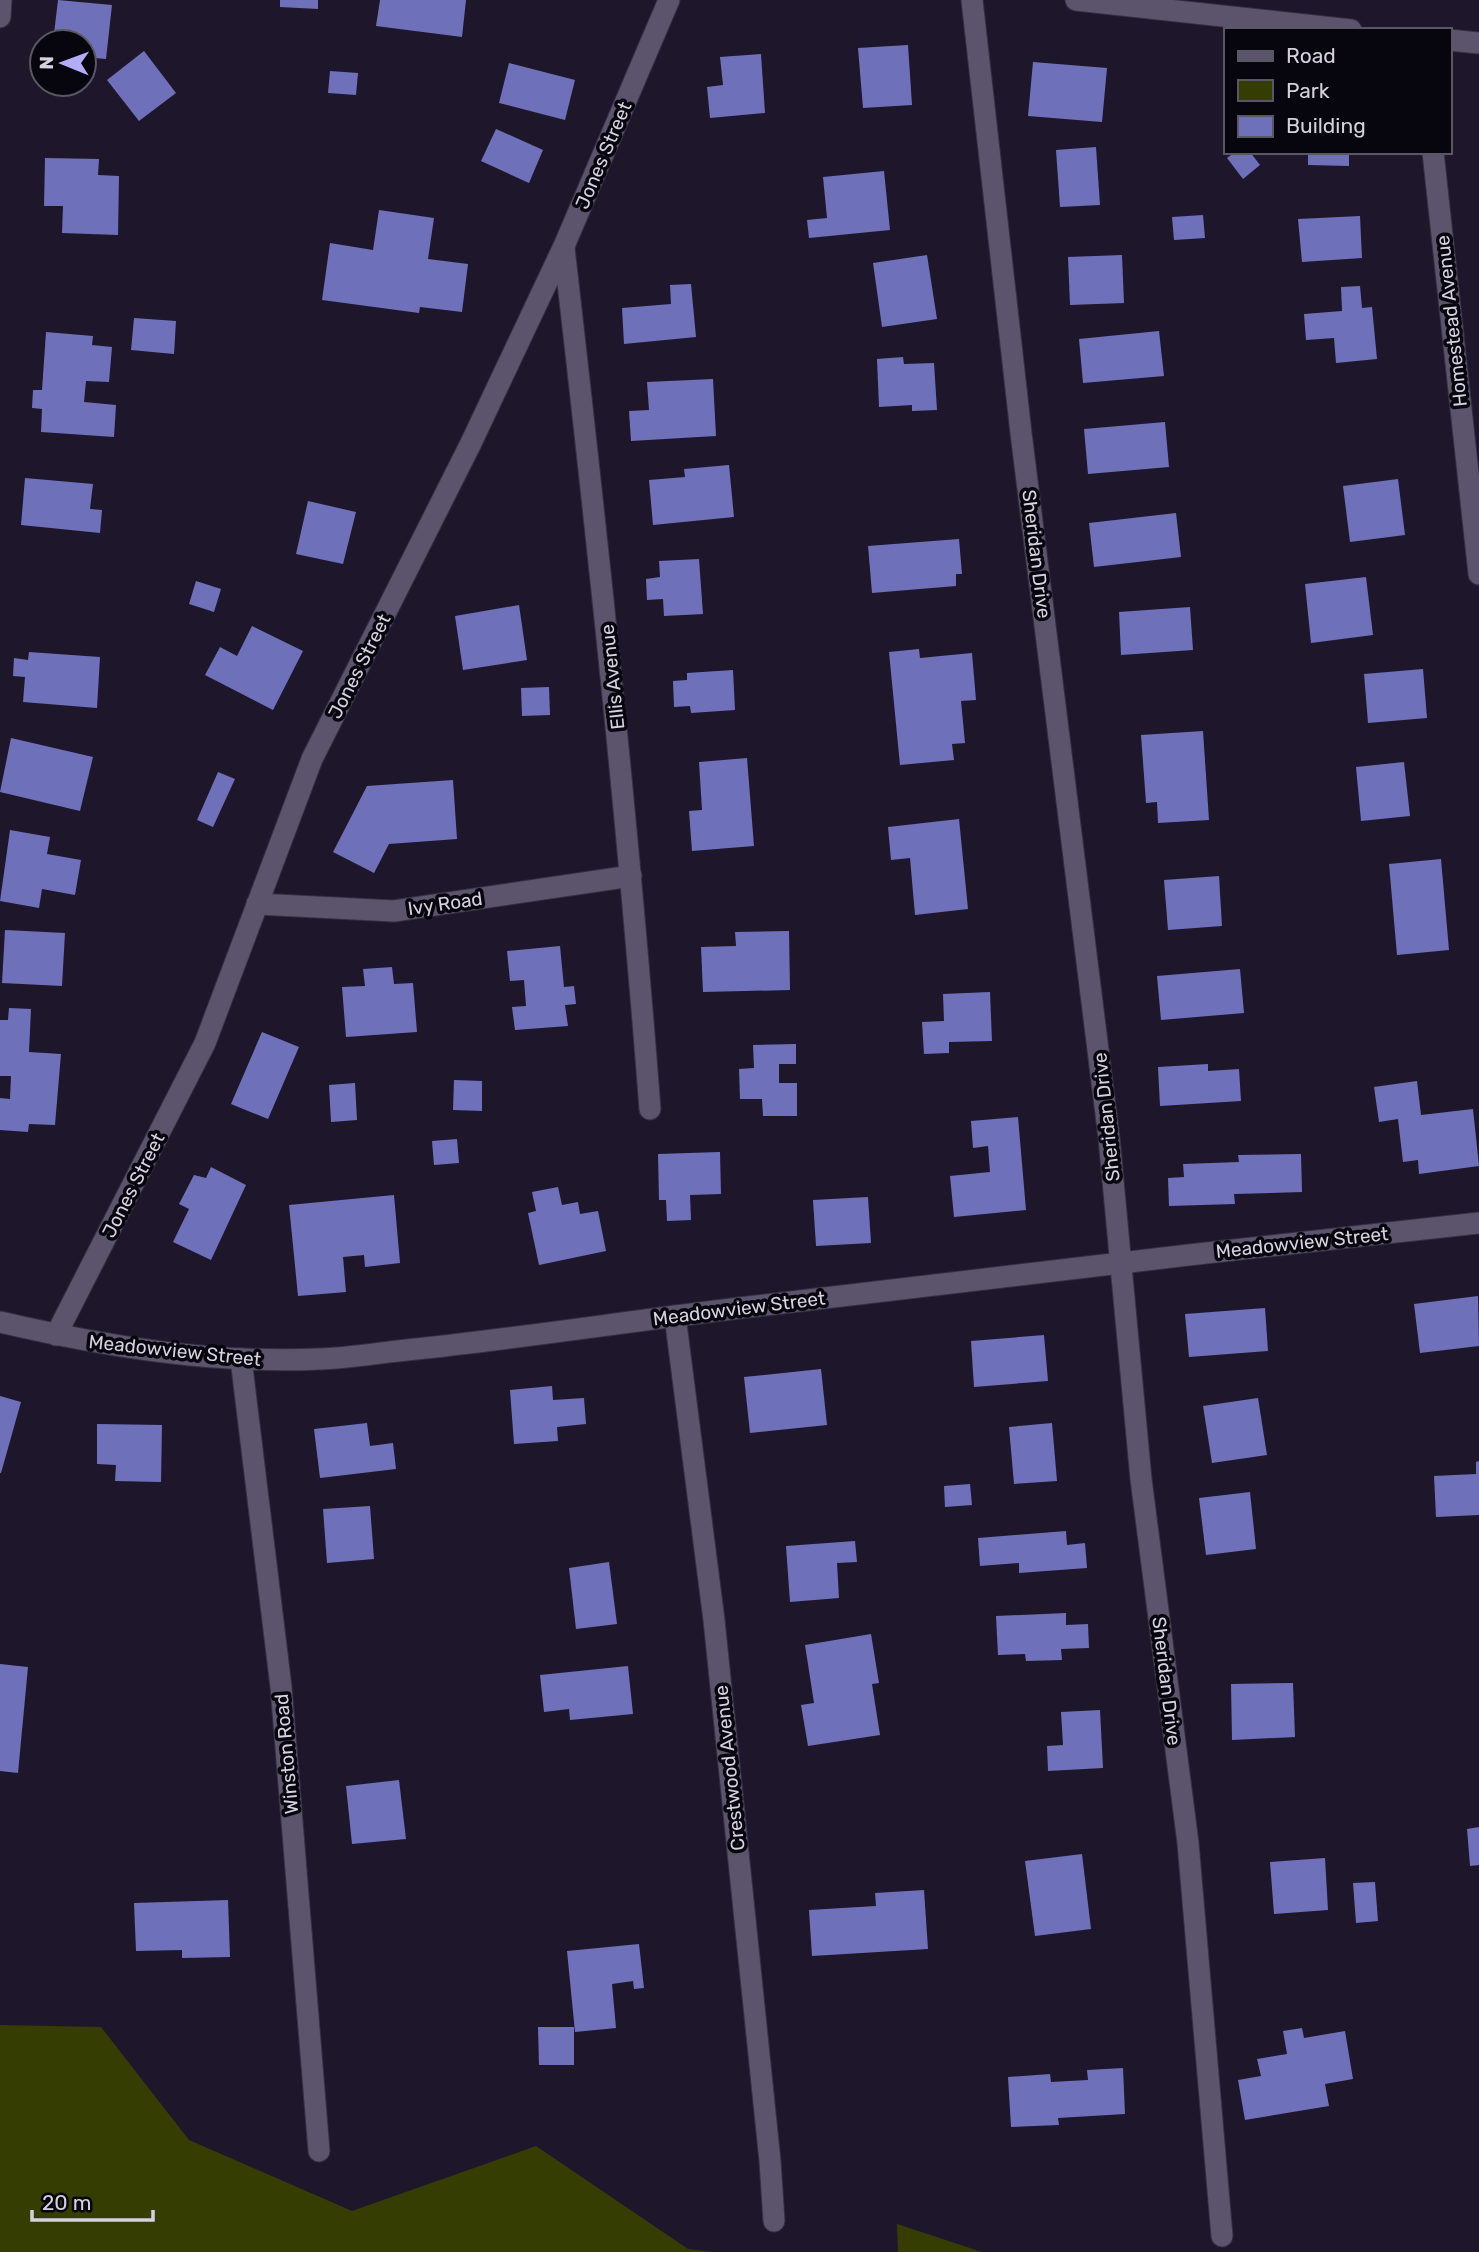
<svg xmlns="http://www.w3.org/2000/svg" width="1479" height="2252" viewBox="0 0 1479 2252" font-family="Rubik,sans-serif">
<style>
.green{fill:#363d03}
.building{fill:#6f70ba}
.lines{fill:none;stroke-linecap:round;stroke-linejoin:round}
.minor-casing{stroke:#363041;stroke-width:23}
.tertiary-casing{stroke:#363041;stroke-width:23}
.minor{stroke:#5c546d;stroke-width:21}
.tertiary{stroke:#5c546d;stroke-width:21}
.labels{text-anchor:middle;stroke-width:7;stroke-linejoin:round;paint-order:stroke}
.street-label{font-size:19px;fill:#d5d1df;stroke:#07050d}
</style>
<rect width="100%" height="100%" fill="#1e172c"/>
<g class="green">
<polygon points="0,2025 101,2027 189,2140 352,2211 536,2146 688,2249 714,2252 0,2252"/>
<polygon points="897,2224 982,2252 898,2252"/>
</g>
<g class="building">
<polygon points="58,0 112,5 106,59 84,57 84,42 53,42"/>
<polygon points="280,0 318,0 318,9 280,7"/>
<polygon points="380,0 466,0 462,37 376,26"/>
<polygon points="908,45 912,105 863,108 858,48"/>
<polygon points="144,51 176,93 139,121 107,80"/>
<polygon points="761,54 765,113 710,118 707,87 723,85 720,57"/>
<polygon points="1033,62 1107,68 1102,122 1028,116"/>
<polygon points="509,63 575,80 565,120 499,103"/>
<polygon points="330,71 358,73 356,95 328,93"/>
<polygon points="496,129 543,150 529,183 481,161"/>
<polygon points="1096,147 1100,205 1060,207 1056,150"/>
<polygon points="1235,152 1250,152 1260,165 1243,179 1227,158"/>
<polygon points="1308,152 1349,152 1349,166 1308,165"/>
<polygon points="45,158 99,159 98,175 119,176 118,235 62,233 63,206 44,206"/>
<polygon points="884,171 890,230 809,238 807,220 827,218 823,177"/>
<polygon points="379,210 434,218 428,259 468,264 462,312 420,307 419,313 322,300 330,243 373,250"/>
<polygon points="1203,215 1205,238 1174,240 1172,217"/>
<polygon points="1360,216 1362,258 1302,262 1298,219"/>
<polygon points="927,255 937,319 882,327 873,263"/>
<polygon points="1122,255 1124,303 1070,305 1068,257"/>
<polygon points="691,284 696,337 624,344 622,308 671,304 670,285"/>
<polygon points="1360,286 1362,308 1372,307 1377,359 1336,363 1334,338 1306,340 1304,314 1342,311 1341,287"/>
<polygon points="134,318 176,321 174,354 131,350"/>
<polygon points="1159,331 1164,376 1083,383 1079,339"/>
<polygon points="46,332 93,336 92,345 112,347 109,382 86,381 84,402 116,405 114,437 41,432 42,409 32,408 33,390 42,390"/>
<polygon points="903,357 904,364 934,363 937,410 912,411 912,405 879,407 877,359"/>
<polygon points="713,379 716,436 631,441 629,411 649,410 647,382"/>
<polygon points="1165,422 1169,467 1088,474 1084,429"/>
<polygon points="729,465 734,517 653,525 649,480 685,477 684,469"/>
<polygon points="25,478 93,484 90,509 102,510 100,533 21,525"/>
<polygon points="1398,479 1405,535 1350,542 1343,486"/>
<polygon points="308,501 356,512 343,564 296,554"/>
<polygon points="1176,513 1181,557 1094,567 1089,523"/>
<polygon points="959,539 962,574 956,574 956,586 872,593 868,546"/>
<polygon points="699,559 703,614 664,616 663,599 647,600 646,579 660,577 659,561"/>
<polygon points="1366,577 1373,635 1311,643 1305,584"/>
<polygon points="196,581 221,589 214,612 189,604"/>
<polygon points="519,605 527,660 463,670 455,616"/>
<polygon points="1190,607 1193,650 1121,655 1119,612"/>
<polygon points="252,626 303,651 273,710 205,675 220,647 237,656"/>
<polygon points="919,649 920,658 972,653 976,700 961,701 965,743 952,744 954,760 900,765 889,652"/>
<polygon points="29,652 100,657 97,708 23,702 25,677 13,676 14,658 28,660"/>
<polygon points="1423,669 1427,718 1368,723 1364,674"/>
<polygon points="733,670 735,710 691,713 690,706 674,707 673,681 687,680 687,673"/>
<polygon points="549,687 550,715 522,716 521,688"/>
<polygon points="1203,731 1209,820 1158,823 1157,802 1146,803 1141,735"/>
<polygon points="11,738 93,757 80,811 0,792"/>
<polygon points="747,758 754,846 692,851 689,811 702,810 699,762"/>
<polygon points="1404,762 1410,816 1361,821 1356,767"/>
<polygon points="218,772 235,779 213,827 197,820"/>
<polygon points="453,780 457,839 389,844 374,873 333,852 367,786"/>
<polygon points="959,819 968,909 915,915 910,858 891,860 888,827"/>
<polygon points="10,830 50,837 47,854 81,860 75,895 42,889 39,908 0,901"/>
<polygon points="1441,859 1449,950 1397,955 1389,864"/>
<polygon points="1219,876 1222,926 1168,930 1164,880"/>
<polygon points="5,930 65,933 62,986 2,983"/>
<polygon points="789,931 790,990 703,992 701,947 736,946 735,932"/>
<polygon points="560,946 564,987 574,986 576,1004 565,1005 568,1026 515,1030 512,1007 526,1006 524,980 510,981 507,951"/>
<polygon points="392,967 394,984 413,983 417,1032 346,1037 342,987 365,986 363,969"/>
<polygon points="1240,969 1244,1013 1161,1020 1157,976"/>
<polygon points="990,992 992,1041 949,1042 949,1053 924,1054 922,1022 944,1021 943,994"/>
<polygon points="9,1008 31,1009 29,1052 61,1054 55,1125 29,1124 28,1132 0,1130 0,1098 10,1099 11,1076 0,1076 0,1020 8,1020"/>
<polygon points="262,1032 299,1047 268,1119 231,1104"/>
<polygon points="796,1044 796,1064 779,1064 779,1083 797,1083 797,1116 763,1116 762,1099 740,1099 739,1069 754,1068 753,1045"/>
<polygon points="1208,1064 1208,1071 1239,1069 1241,1101 1160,1106 1158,1067"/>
<polygon points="454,1080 482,1081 482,1111 453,1110"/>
<polygon points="1417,1081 1421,1115 1473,1109 1479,1166 1419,1174 1418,1160 1403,1162 1398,1119 1379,1122 1374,1087"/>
<polygon points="355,1083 357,1120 331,1122 329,1085"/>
<polygon points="1018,1117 1026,1210 954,1217 950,1176 990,1172 988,1146 973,1148 971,1121"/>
<polygon points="457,1139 459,1163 434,1165 432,1141"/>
<polygon points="720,1152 721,1194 690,1195 691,1220 667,1221 666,1200 659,1200 658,1154"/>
<polygon points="1301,1154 1302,1192 1234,1194 1235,1204 1169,1206 1168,1178 1184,1177 1183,1164 1239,1162 1238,1155"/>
<polygon points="211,1167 246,1185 211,1260 173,1242 189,1209 179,1204 194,1175 206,1178"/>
<polygon points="558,1187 562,1205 578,1202 580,1214 598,1211 606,1251 539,1265 528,1213 536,1211 532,1192"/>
<polygon points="394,1195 400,1263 365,1267 364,1255 343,1257 346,1292 298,1296 289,1205"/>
<polygon points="868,1197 871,1243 816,1246 813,1200"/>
<polygon points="1478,1296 1479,1346 1420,1353 1414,1304"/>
<polygon points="1265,1308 1268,1351 1189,1357 1185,1314"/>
<polygon points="1044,1335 1048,1381 974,1387 971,1341"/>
<polygon points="821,1369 827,1425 750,1433 744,1377"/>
<polygon points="552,1386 553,1400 584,1398 586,1424 557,1427 558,1441 514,1444 510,1390"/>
<polygon points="0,1396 21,1402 1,1473 0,1473"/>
<polygon points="1258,1398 1267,1455 1212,1463 1203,1406"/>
<polygon points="367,1423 370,1446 393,1443 396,1469 320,1478 314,1429"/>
<polygon points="1052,1423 1057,1481 1014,1484 1009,1427"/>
<polygon points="97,1424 162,1425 161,1482 115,1481 116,1465 97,1464"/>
<polygon points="1479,1461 1479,1515 1436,1517 1434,1476 1476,1474 1476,1462"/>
<polygon points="970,1484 972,1505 945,1507 944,1486"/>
<polygon points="1250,1492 1256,1549 1206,1555 1199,1498"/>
<polygon points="370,1506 374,1559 327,1563 323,1509"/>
<polygon points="1066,1531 1067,1545 1085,1543 1087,1568 1019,1573 1019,1563 980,1566 978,1538"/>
<polygon points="855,1541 857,1562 837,1563 839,1598 790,1602 786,1546"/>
<polygon points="609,1562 617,1624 576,1629 569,1568"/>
<polygon points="1066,1613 1066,1625 1088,1624 1089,1648 1061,1649 1062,1660 1026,1661 1025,1654 998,1655 996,1616"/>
<polygon points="871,1634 879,1683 872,1684 880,1735 808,1746 801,1705 814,1703 805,1645"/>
<polygon points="0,1664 28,1667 18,1773 0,1771"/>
<polygon points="628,1666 633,1714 570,1720 569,1709 544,1712 540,1675"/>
<polygon points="1293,1683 1295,1737 1232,1740 1231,1684"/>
<polygon points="1100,1710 1103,1768 1048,1771 1047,1746 1063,1745 1061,1712"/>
<polygon points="399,1780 406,1839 352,1844 346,1786"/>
<polygon points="1479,1827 1479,1865 1470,1866 1467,1829"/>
<polygon points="1082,1854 1091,1929 1035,1936 1025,1861"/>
<polygon points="1325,1858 1328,1910 1274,1914 1270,1862"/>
<polygon points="1375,1882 1378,1921 1356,1923 1353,1883"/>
<polygon points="924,1890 928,1949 812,1956 809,1910 876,1906 875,1893"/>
<polygon points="228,1900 230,1957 182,1958 182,1950 136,1951 134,1903"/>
<polygon points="639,1944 644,1988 634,1989 633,1981 612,1984 616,2028 575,2032 567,1951"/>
<polygon points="538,2027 574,2027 574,2065 539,2065"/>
<polygon points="1302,2028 1304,2038 1345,2031 1353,2079 1325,2084 1329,2106 1245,2120 1238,2080 1261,2076 1257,2059 1287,2054 1283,2031"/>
<polygon points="1123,2068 1125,2114 1058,2118 1059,2125 1011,2127 1008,2077 1050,2074 1051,2082 1088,2080 1087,2070"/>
</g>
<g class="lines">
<g class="minor-casing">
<g id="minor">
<polyline points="972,0 1021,433 1109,1138 1141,1479 1188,1843 1222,2236"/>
<polyline points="0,17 1,0"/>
<polyline points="1433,152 1479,574"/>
<path d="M564,248c33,287 64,574 86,861"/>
<polyline points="257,904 394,911 631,876"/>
<polyline points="675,1316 714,1620 770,2161 774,2221"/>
<path d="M0,1322c103,24 212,42 319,37 32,-1 64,-7 97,-10 114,-12 227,-30 341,-43 241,-30 481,-57 722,-83"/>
<polyline points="56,1335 205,1043 312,759 471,443 564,246 669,0"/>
<polyline points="241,1359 281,1687 319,2151"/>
</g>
</g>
<g class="tertiary-casing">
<g id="tertiary">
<polyline points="1076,0 1351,30"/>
<polyline points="1449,40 1479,43"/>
</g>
</g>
<use href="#minor" class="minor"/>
<use href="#tertiary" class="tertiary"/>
</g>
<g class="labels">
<g class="street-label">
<text transform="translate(603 155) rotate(-67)" y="7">Jones Street</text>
<text transform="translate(1451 321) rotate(-96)" y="7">Homestead Avenue</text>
<text transform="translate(1037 554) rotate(83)" y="7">Sheridan Drive</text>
<text transform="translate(359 666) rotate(-63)" y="7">Jones Street</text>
<text transform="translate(612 677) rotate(-96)" y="7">Ellis Avenue</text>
<text transform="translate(445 903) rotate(-8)" y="7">Ivy Road</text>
<text transform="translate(1106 1117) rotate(-96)" y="7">Sheridan Drive</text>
<text transform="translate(133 1185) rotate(-63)" y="7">Jones Street</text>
<text transform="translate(1302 1242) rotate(-6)" y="7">Meadowview Street</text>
<text transform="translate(739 1308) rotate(-7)" y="7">Meadowview Street</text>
<text transform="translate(175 1350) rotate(6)" y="7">Meadowview Street</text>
<text transform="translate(1167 1681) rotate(83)" y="7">Sheridan Drive</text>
<text transform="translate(286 1754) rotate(-95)" y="7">Winston Road</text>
<text transform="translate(729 1768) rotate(-96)" y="7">Crestwood Avenue</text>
</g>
</g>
<rect x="1224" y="28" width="228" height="126" fill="#07050d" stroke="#595761" stroke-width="2"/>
<rect x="1238" y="51" width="35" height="10" fill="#5c546d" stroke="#595761" stroke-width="2"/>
<text x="1286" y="63" font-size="21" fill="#d5d1df">Road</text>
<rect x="1238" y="80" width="35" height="21" fill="#363d03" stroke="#595761" stroke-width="2"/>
<text x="1286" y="98" font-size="21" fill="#d5d1df">Park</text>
<rect x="1238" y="116" width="35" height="21" fill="#6f70ba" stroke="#595761" stroke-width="2"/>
<text x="1286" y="133" font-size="21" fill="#d5d1df">Building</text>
<g transform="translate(63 63) rotate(271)"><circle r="33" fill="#07050d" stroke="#595761" stroke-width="2"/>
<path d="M0-5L12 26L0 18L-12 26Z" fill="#b3adf9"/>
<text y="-10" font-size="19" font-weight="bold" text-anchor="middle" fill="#d5d1df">N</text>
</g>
<path d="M32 2210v10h121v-10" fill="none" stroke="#d5d1df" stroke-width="3.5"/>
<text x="42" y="2210" font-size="21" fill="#d5d1df" stroke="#07050d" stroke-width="5" paint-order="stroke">20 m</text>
</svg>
